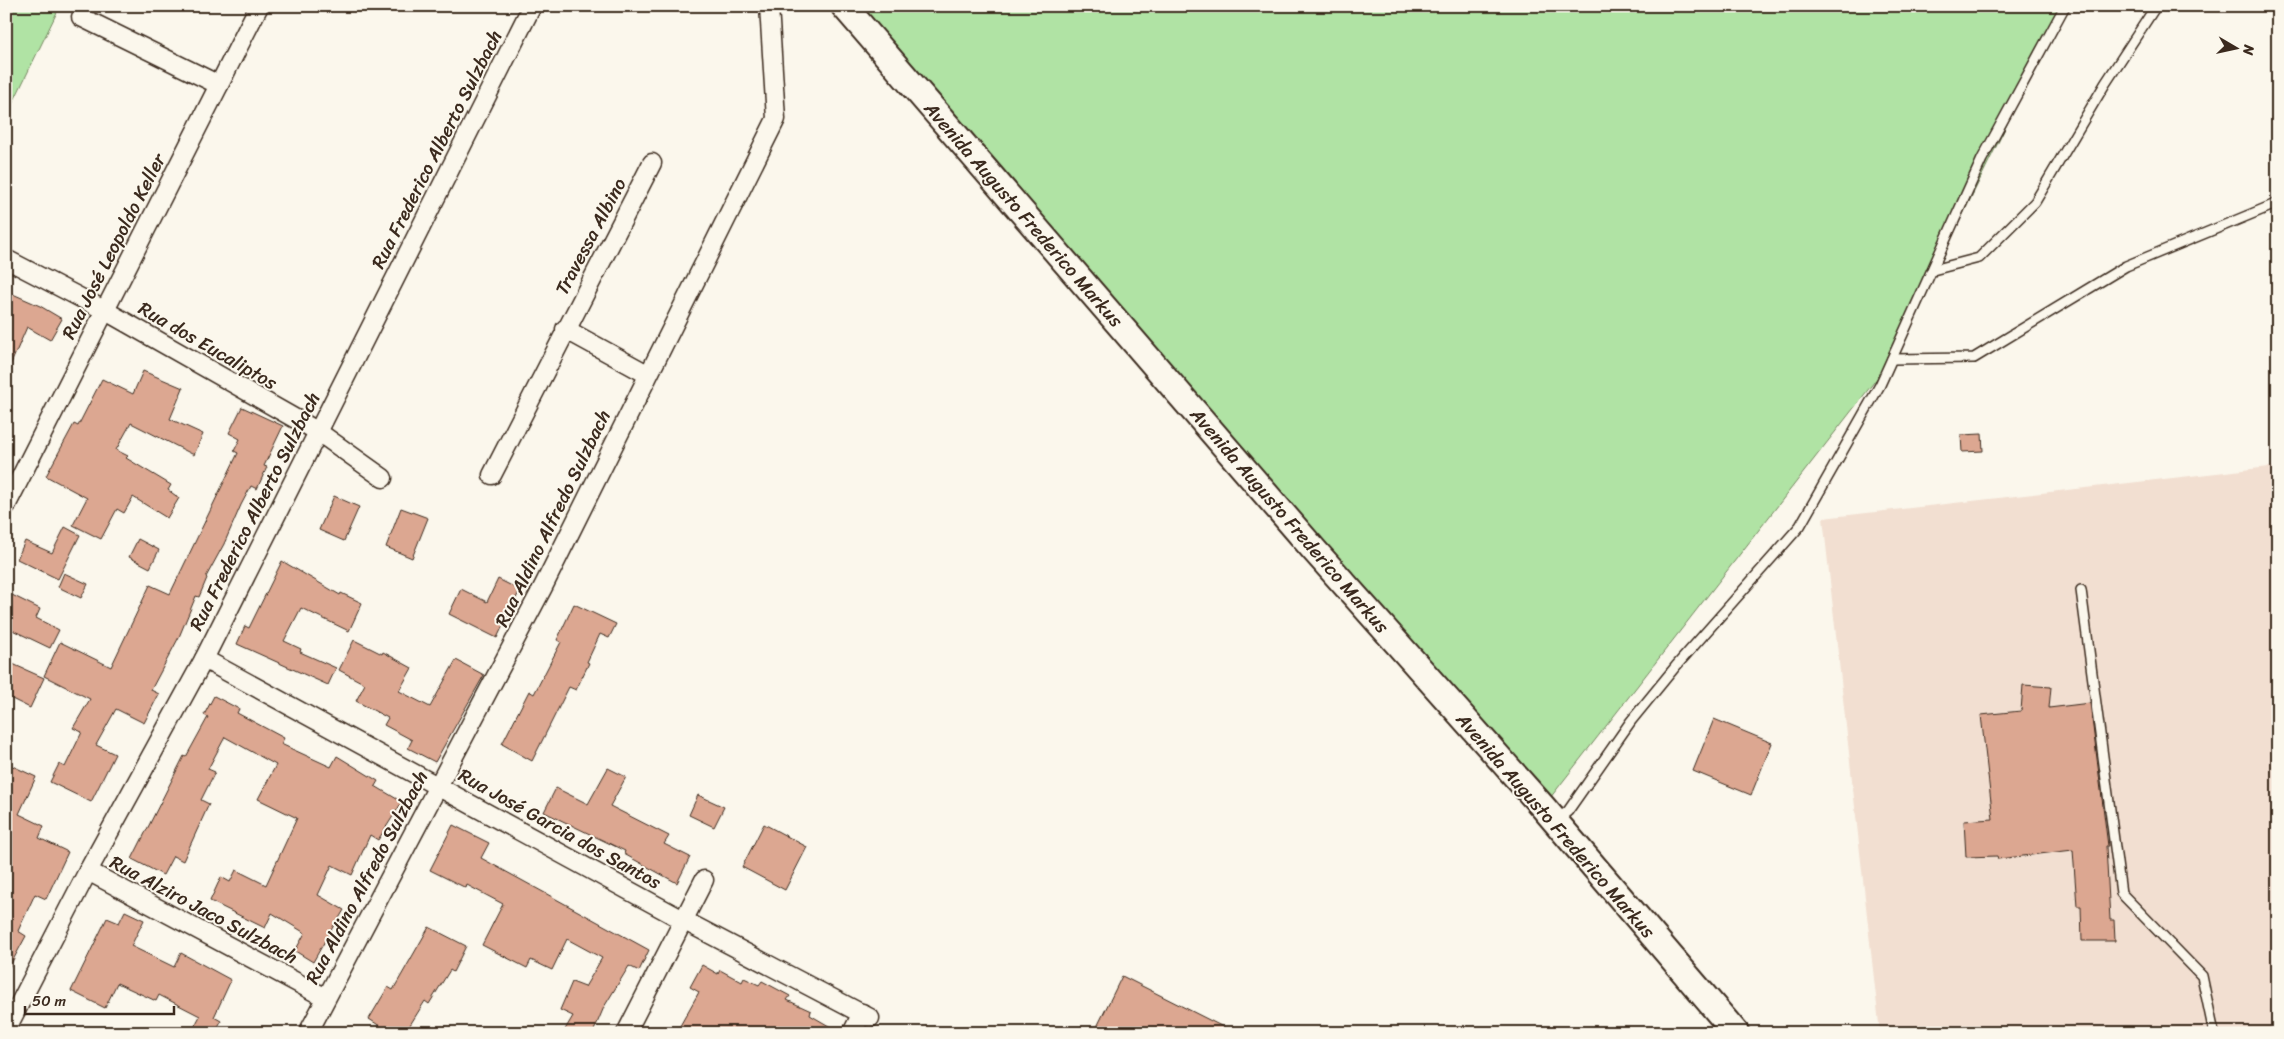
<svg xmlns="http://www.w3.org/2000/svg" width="2284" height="1039" viewBox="0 0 2284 1039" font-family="Sriracha,sans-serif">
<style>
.built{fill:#f2dfd1}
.green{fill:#b0e3a4;stroke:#768661}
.building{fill:#dca791;stroke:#3b2a1e}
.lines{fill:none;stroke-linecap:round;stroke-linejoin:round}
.lane-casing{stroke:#3b2a1e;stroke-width:12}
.street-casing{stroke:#3b2a1e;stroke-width:21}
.secondary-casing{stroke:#3b2a1e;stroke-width:29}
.lane{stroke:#fbf7ec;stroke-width:9}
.street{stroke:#fbf7ec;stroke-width:18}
.secondary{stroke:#fbf7ec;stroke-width:25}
.labels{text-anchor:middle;stroke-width:4;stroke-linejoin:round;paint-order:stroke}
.street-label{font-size:19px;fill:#3b2a1e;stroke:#fbf7ec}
</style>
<rect width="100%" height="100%" fill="#fbf7ec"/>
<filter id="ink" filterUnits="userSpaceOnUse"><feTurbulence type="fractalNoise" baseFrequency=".02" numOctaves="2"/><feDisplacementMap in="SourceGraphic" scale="10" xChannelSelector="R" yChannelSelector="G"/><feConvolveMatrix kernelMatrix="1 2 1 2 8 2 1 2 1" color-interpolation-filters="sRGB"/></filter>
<g filter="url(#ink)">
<polygon class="built" points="2278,466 2278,1033 1880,1033 1823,518"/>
<g class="green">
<polygon points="6,6 60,6 6,117"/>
<polygon points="844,6 2065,6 1892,359 1543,807"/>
</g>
<g class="building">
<polygon points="6,291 40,306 62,319 50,340 27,327 6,375"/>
<polygon points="143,371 183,388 170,419 203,434 194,455 131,423 116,450 128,456 126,458 171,485 168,490 179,498 167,518 133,497 124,513 117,509 101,539 73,525 87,498 46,476 74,424 78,426 102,379 133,394"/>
<polygon points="242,407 283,426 264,466 267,467 257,489 251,486 241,505 224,544 206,577 207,578 199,597 196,596 179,637 151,690 159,694 144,723 116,709 96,745 115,754 91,802 50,782 59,764 65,767 82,732 73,728 90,699 44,676 60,642 111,667 150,585 170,594 238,453 234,451 240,439 229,433"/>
<polygon points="1982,434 1983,451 1962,452 1961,435"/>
<polygon points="334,496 359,507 344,541 319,530"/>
<polygon points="401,508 428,518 412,558 386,547"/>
<polygon points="65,527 80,535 58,579 17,559 25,541 52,553"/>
<polygon points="138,539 159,550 150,568 129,557"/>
<polygon points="282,561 340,595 341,593 362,603 349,631 301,608 284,641 301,649 300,652 336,668 328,685 237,644 245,626 249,628"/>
<polygon points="64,573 88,584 81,598 58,587"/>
<polygon points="498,579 520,590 497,638 449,614 461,589 487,602"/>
<polygon points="12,595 40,609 36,618 59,630 50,648 6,627 6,608"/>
<polygon points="574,604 616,624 609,638 600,634 587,662 589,663 576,690 569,687 532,761 502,744 529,691 534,694 561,642 557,640"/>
<polygon points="354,640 382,654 383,652 412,668 399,691 430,707 456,660 484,675 435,762 408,748 412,740 384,725 388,718 356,701 365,684 339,670"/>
<polygon points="6,661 44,678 30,708 6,696"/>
<polygon points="2023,685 2051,687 2049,708 2090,703 2108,846 2106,846 2110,920 2114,920 2115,941 2082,941 2081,906 2077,906 2073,850 1998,859 1997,856 1966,857 1964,821 1993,819 1981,715 2021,711"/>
<polygon points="214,696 239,709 237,713 284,738 281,744 331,767 337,756 378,781 375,786 402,802 378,840 370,835 352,875 332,865 318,895 344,910 335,925 334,925 313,962 295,951 305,933 272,913 265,928 210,901 221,877 230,882 236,870 266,885 297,818 258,799 276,765 225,737 208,769 215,772 201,800 209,804 183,861 173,856 163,875 132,859 184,756 186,757 208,717 204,715"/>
<polygon points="1714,719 1772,743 1751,795 1693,771"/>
<polygon points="6,763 36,777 19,814 44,826 39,838 68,852 46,899 35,894 18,931 26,936 6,973"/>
<polygon points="608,768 626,777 610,806 669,836 664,844 690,857 677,883 624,854 625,851 544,812 556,788 588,804"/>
<polygon points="698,795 724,807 714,827 689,815"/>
<polygon points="764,824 807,847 785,890 742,867"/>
<polygon points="453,825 489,843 481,858 649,950 639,971 629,966 604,1007 593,1033 563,1033 573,1016 560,1010 572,982 585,987 602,958 567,939 552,970 531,960 527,968 482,945 503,904 467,885 466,888 430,870"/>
<polygon points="125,911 144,920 131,946 174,967 181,953 231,980 214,1017 221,1021 215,1033 191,1033 200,1016 159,995 156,1001 117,983 105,1008 71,991 107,918 119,923"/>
<polygon points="429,927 466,946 453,972 450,970 429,1004 425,1001 405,1033 391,1033 369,1019 388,987 393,990"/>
<polygon points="702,965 718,974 720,970 742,982 744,978 759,985 762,981 790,996 787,1000 811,1011 810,1015 841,1033 676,1033 699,992 690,987"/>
<polygon points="1122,976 1235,1033 1094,1033"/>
</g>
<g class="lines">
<g class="lane-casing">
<g id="lane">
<polyline points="1933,270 1979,258 2035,202 2105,84 2156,6"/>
<polyline points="1892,359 1974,358 2126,266 2278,203"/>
<polyline points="2081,590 2121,893 2202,976 2214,1033"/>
<polyline points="1557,820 1568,811 1631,721 1676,666 1800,526 1880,385 1982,159 2065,6"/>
</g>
</g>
<g class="street-casing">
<g id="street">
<polyline points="81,17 219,85"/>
<polyline points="6,259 104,310 317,431 383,478"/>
<polyline points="565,329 647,374"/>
<polyline points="492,475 652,163"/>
<polyline points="6,506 259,6"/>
<polyline points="204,659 683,920 870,1018"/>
<polyline points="88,871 326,998"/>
<polyline points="6,1030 88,871 204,659 532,6"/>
<polyline points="308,1033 543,587 776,119 769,6"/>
<polyline points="626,1033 704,880"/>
<polyline points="852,1033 862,1013"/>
</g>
</g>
<g class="secondary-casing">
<polyline id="secondary" points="844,6 1315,551 1543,807 1736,1033"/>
</g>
<use href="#lane" class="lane"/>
<use href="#street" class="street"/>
<use href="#secondary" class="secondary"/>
</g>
</g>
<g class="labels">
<g class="street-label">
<text transform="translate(436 149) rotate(-63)" y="7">Rua Frederico Alberto Sulzbach</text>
<text transform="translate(1024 214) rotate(49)" y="7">Avenida Augusto Frederico Markus</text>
<text transform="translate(590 236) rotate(-62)" y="7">Travessa Albino</text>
<text transform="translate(113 246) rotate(-63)" y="7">Rua José Leopoldo Keller</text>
<text transform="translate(208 345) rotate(30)" y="7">Rua dos Eucaliptos</text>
<text transform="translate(254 511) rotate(-63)" y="7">Rua Frederico Alberto Sulzbach</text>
<text transform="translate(552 518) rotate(-64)" y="7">Rua Aldino Alfredo Sulzbach</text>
<text transform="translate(1290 520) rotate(49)" y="7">Avenida Augusto Frederico Markus</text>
<text transform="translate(1556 825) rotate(49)" y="7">Avenida Augusto Frederico Markus</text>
<text transform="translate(560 828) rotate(29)" y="7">Rua José Garcia dos Santos</text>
<text transform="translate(366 877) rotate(-62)" y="7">Rua Aldino Alfredo Sulzbach</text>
<text transform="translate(204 909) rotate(28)" y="7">Rua Alziro Jaco Sulzbach</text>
</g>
</g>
<rect width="2284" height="1039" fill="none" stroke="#fbf7ec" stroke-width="25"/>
<rect x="12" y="12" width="2259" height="1014" fill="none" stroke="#3b2a1e" stroke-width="2" filter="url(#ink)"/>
<g transform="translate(2236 48) rotate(99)" stroke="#fbf7ec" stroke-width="4" paint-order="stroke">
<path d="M0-4L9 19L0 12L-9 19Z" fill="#3b2a1e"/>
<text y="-8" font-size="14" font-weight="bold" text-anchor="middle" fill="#3b2a1e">N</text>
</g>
<path d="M25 1006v8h149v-8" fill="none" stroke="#3b2a1e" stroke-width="2.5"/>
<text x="32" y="1006" font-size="15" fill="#3b2a1e" stroke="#fbf7ec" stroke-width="4" paint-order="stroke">50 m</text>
</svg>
